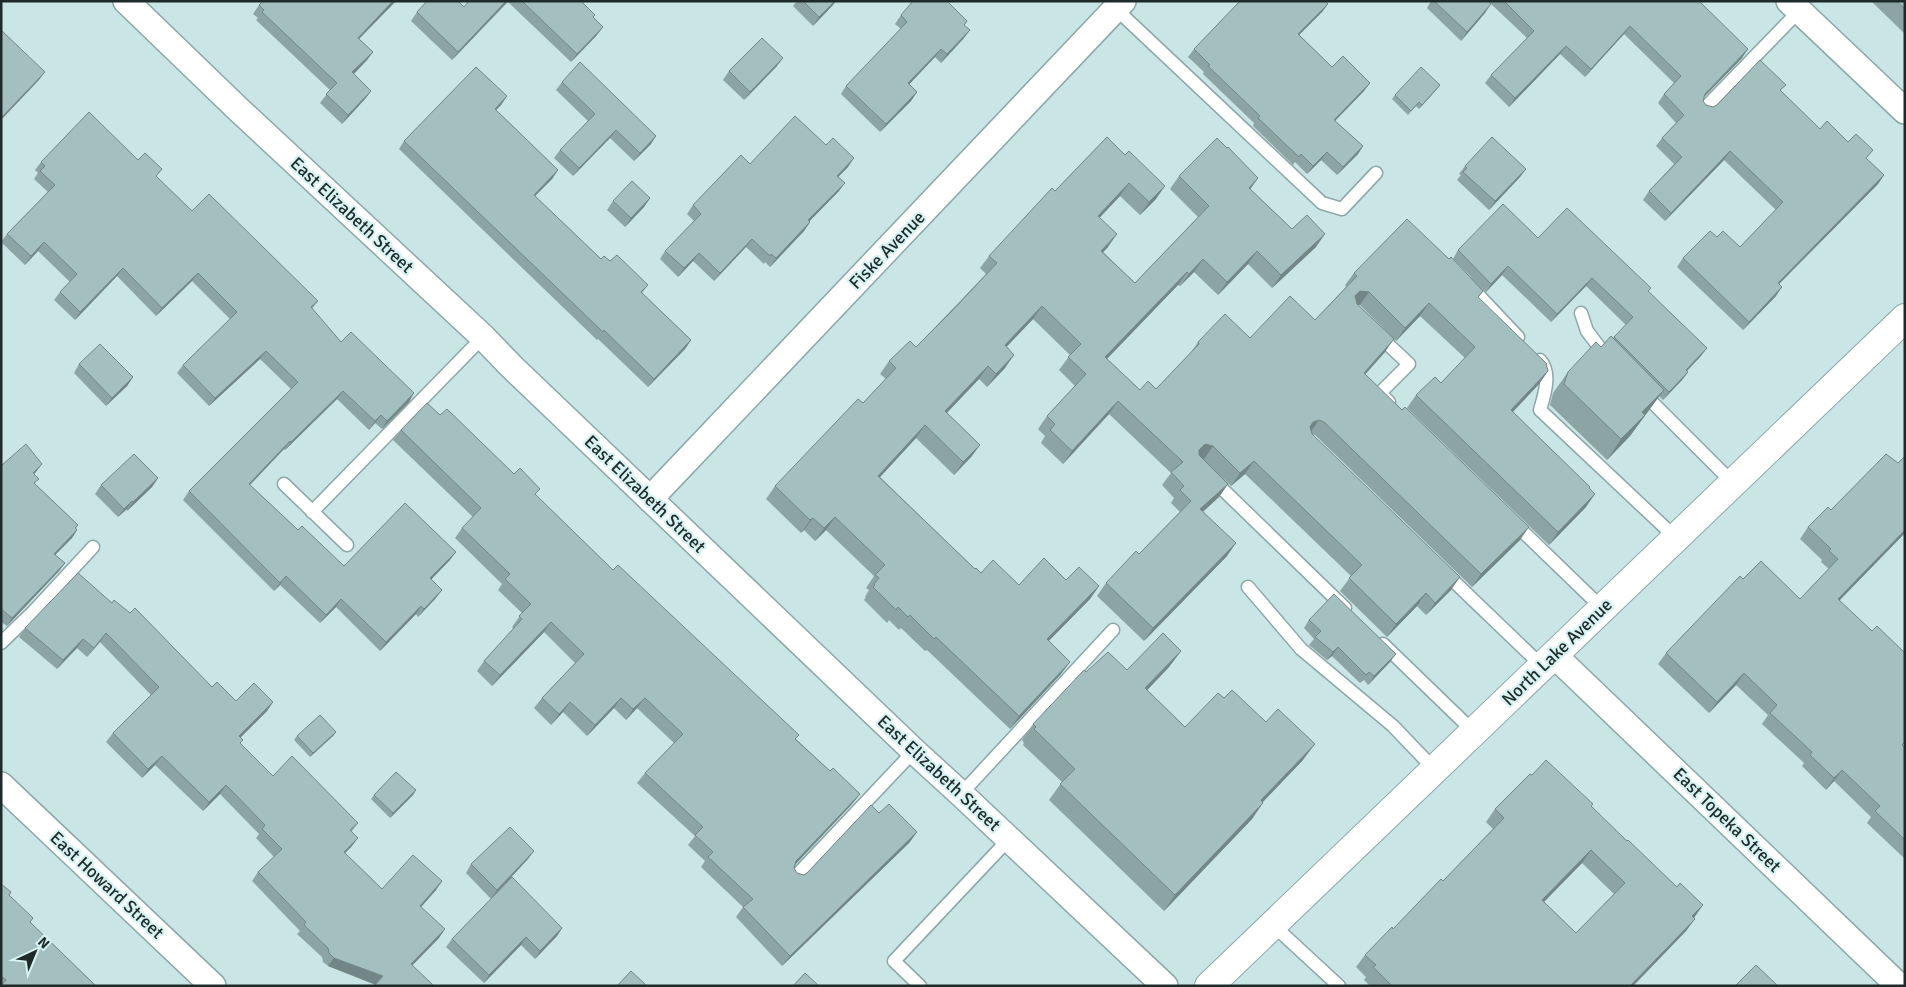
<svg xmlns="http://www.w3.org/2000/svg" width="1906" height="987" viewBox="0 0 1906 987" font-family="Signika,sans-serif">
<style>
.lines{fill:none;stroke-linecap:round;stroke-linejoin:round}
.service-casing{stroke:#8ca7a7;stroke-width:15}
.minor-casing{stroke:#8ca7a7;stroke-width:28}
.secondary-casing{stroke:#8ca7a7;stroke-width:30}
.service{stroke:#fff;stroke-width:12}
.minor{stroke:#fff;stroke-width:25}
.secondary{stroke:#fff;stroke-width:28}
.wall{fill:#8da4a4;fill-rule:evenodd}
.shaded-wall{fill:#738686}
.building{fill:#a4bfbf;stroke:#738686;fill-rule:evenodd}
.labels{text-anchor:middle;stroke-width:4.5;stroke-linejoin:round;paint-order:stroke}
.street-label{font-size:18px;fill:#1f2a2a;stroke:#d6f3f2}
</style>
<rect width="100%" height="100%" fill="#c9e5e5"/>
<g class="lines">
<g class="service-casing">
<g id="service">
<polyline points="1116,9 1322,203 1342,209 1376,173"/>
<polyline points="1705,108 1799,11"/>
<polyline points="1468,284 1518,337"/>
<polyline points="1581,313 1587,331 1606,356"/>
<polyline points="1377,334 1409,364 1380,393 1389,402"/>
<path d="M1540,360c12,13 4,36 0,50l136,128"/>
<polyline points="1643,393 1733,483"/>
<polyline points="1212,479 1345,608"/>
<polyline points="284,484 347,545"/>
<polyline points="312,512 483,337"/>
<polyline points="1513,522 1602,608"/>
<polyline points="1443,571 1542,666"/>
<polyline points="1248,587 1301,649 1393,726 1435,770"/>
<polyline points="1,643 33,612 93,547"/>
<polyline points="1383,644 1474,732"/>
<polyline points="961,794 1113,630"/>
<polyline points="795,877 914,751"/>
<polyline points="1273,925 1339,986"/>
<polyline points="920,986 894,961 1009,839"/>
</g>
</g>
<g class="minor-casing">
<g id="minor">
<polyline points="126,1 238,109 483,337 512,367 914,751 961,794 1165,986"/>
<polyline points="1789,1 1905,111"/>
<polyline points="650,499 1123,1"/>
<polyline points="1554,655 1899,986"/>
<polyline points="1,785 213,986"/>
</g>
</g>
<g class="secondary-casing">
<polyline id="secondary" points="1209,986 1905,318"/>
</g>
<use href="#service" class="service"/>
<use href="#minor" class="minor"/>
<use href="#secondary" class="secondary"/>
</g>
<g class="wall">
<polygon points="396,1 359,39 373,52 367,60 354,74 371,91 365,99 342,124 320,103 330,90 256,20 258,18 253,14 259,5"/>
<polygon points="469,1 581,1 593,17 597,35 571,62 508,2 452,60 411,21 417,12 464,7"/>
<polygon points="797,1 836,1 832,6 813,26 793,6"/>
<polygon points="1431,1 1488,1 1485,13 1461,41 1427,8"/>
<polygon points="1491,1 1699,1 1742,58 1704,97 1703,101 1706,105 1713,107 1781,91 1820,129 1867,159 1884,175 1878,184 1779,284 1776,296 1743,330 1677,267 1683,258 1717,237 1740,247 1776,210 1724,160 1665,221 1643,200 1649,191 1674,164 1656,146 1662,138 1676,123 1658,103 1664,94 1674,83 1624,34 1585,77 1560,54 1509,107 1485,83 1491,75 1527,38 1490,3"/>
<polygon points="1873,1 1905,1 1905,34 1872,2"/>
<polygon points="1328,4 1322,12 1299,35 1332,67 1364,91 1335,121 1363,146 1358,154 1337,175 1321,160 1307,174 1295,162 1293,165 1253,126 1254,123 1203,74 1204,72 1188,57 1194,49"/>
<polygon points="901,15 965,25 964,38 941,63 935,57 909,84 917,92 911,101 880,132 841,94 846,86 901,29 895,24"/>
<polygon points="777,66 744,100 723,80 729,71"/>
<polygon points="562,82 651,144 634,161 610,138 573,176 554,158 560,150 588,121 556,90"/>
<polygon points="1437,89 1419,109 1416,106 1408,115 1392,99 1395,95"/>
<polygon points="507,96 501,105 496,110 558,170 552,179 535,196 601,259 610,261 648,285 642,293 691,340 685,349 648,387 598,339 597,340 399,149 404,141"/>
<polygon points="1107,137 1156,199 1140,215 1120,196 1099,218 1108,247 1103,252 1135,283 1198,217 1170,189 1179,176 1258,178 1250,189 1292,229 1316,247 1272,288 1248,264 1218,295 1194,272 1180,286 1178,285 1107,359 1140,390 1156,389 1189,355 1198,342 1250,338 1315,320 1346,287 1345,285 1354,273 1449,259 1483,291 1478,298 1548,371 1539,384 1513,412 1589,488 1586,507 1549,545 1407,408 1416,395 1441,383 1465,358 1420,316 1396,341 1360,305 1358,305 1385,352 1365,374 1520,540 1472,587 1315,435 1312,434 1451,590 1426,615 1417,606 1387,637 1340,591 1351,576 1245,474 1231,486 1204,460 1228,484 1219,497 1203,512 1227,556 1144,641 1097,596 1106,583 1139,554 1180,512 1171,503 1174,498 1162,485 1171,473 1109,414 1063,464 1041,443 1045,436 1038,429 1047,416 1075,386 1059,370 1070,355 1033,319 1006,347 1005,368 987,387 979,379 947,413 980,445 971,457 954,475 916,438 880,477 975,569 981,573 1019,585 1066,580 1099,586 1090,599 1048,641 1061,674 1010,729 927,650 925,651 901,628 899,630 889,620 887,623 864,600 866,597 865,597 869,590 866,588 874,576 826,530 815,541 804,530 801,533 766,499 775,486 863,403 886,379 880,374 889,361 916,347 986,274 980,268 989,256 1055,191"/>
<polygon points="138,160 157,177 192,211 318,301 312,309 341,342 409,402 382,429 375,423 369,430 337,399 285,450 284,449 250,485 298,530 344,566 450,560 431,579 436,598 418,617 416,614 380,651 336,607 320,623 280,585 274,591 183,500 189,491 291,389 260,359 209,406 177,373 183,365 230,319 192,281 156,316 117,276 75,320 54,300 60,292 70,282 38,251 25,265 1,242 7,234 48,192 34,179 38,173 35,170 41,162"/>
<polygon points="750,164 848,167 838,177 839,191 809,221 810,222 804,231 770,267 765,262 764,264 746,247 714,281 693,261 678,277 660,259 665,251 694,221 687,214 693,205"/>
<polygon points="1465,166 1526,169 1520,177 1489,210 1457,180 1461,175 1459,174"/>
<polygon points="650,198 644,207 625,227 607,210 613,201"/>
<polygon points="1538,238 1648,291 1701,356 1687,371 1688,372 1682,380 1663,400 1659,396 1630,436 1607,460 1550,405 1553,393 1568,372 1613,338 1626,325 1586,286 1551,322 1502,275 1486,292 1453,259 1458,250"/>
<polygon points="79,364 133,377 127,386 106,406 74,373"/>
<polygon points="440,415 536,495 613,570 796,739 830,771 860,794 852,804 795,865 794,868 797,873 804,875 808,872 879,813 917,832 909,843 782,966 736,917 743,907 701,867 705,861 688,845 695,836 637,783 645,773 674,743 637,708 626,720 614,708 587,736 563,712 551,725 534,708 542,698 575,663 544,632 492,686 477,671 484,661 514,629 512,627 522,613 498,590 502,584 455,538 462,528 473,517 393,440 401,430"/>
<polygon points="1905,456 1905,533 1840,600 1903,747 1905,748 1905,859 1867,823 1871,817 1834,781 1826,790 1802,766 1804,763 1762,724 1768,715 1736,685 1709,713 1658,664 1666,653 1743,579 1800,599 1829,569 1821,562 1822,560 1800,539 1808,527 1831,510 1898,463"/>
<polygon points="1,464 2,465 36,472 34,474 35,484 78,525 76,528 77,530 72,538 55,555 65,563 59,571 7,626 1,622"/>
<polygon points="158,478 152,487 127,511 127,509 118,517 95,494 101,485"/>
<polygon points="112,603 212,687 236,701 273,702 267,711 240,738 243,740 240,743 273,776 358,823 352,831 352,846 345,853 382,889 442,881 436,890 421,907 439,938 412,965 375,985 328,966 323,962 322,957 297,934 300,931 252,881 258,872 274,857 256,838 259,834 220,794 203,811 155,765 142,778 106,742 113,733 151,695 100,642 87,657 77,648 57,669 19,637 25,628"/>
<polygon points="1309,620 1390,662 1368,685 1364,680 1360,683 1332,656 1327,660 1309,645 1314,639 1304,628"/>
<polygon points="1181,651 1169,667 1147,690 1185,727 1224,698 1303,760 1263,802 1252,819 1164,911 1049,800 1062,782 1023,745 1024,743 1022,740 1033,724 1127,670"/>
<polygon points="336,732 333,736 310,757 294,740 297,736"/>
<path d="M1532,775l59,31 103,112 -8,13 -53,55h-263l-6,-6 2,-3 -10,-10 9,-12 28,-26 50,-48 50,-52 -7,-7 9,-13zM1582,863l32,31 -38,39 -32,-31z"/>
<polygon points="416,790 413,795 390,818 371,799 374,795"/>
<polygon points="528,859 501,888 562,928 557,936 535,959 521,945 484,983 446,947 452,939 491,899 466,873 471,864"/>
<polygon points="1,884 9,895 30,922 96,986 1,986"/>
</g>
<g class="shaded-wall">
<polygon points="393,1 396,1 352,46 358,38"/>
<polygon points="506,1 508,1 452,60 458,52"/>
<polygon points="835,1 836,1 832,6 813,26 819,17"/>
<polygon points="1328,4 1322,12 1292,42 1298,34"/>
<polygon points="1491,4 1485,13 1461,41 1467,32"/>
<polygon points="1630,26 1624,34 1585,77 1591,69"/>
<polygon points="603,27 597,35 571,62 577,54"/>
<polygon points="970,30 964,38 941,63 947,54"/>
<polygon points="1566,46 1560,54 1509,107 1515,98"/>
<polygon points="941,49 935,57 902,92 908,83"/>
<polygon points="1748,49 1742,58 1699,102 1705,94"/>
<polygon points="373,52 367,60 347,81 352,72"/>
<polygon points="783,58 777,66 744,100 750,92"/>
<polygon points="45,72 39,80 1,120 1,118"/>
<polygon points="1370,83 1364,91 1329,127 1334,120"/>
<polygon points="1440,85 1437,89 1419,109 1422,105"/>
<polygon points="371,91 365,99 342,124 348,115"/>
<polygon points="917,92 911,101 880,132 886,124"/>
<polygon points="507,96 501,105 489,117 495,109"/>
<polygon points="616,130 610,138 573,176 579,168"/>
<polygon points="656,136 651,144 634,161 640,153"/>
<polygon points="1363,146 1358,154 1337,175 1343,167"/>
<polygon points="1730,151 1724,160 1665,221 1671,213"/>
<polygon points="1327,152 1321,160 1307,174 1313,166"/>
<polygon points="854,158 848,167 831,184 837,176"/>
<polygon points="1526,169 1520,177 1489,210 1495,201"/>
<polygon points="558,170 552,179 528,203 534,195"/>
<polygon points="1884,175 1878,184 1771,292 1778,283"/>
<polygon points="1258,178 1249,191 1249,188"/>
<polygon points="845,183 839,191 802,229 808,220"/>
<polygon points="1129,183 1120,196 1089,229 1098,216"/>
<polygon points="1165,186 1156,199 1140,215 1149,202"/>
<polygon points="650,198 644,207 625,227 631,218"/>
<polygon points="810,222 804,231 770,267 776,258"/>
<polygon points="1117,234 1108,247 1092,264 1101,251"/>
<polygon points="1325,234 1316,247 1272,288 1281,275"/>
<polygon points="752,239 746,247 714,281 720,273"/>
<polygon points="44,242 38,251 25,265 31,256"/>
<polygon points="1257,251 1248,264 1218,295 1227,282"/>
<polygon points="699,253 693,261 678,277 684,268"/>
<polygon points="1203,259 1194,272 1180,286 1189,274"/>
<polygon points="1508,266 1502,275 1486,292 1491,284"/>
<polygon points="123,268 117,276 75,320 80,312"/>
<polygon points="1187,272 1178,285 1096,370 1105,357"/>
<polygon points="198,273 192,281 156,316 162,308"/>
<polygon points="1592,278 1586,286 1551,322 1557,314"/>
<polygon points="1782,287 1776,296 1743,330 1749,322"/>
<polygon points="1360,291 1369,292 1360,305 1351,303 1355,296"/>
<polygon points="1429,303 1420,316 1396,341 1405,328"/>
<polygon points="1042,306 1033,319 996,358 1005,345"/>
<polygon points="1394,339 1385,352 1355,386 1364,373"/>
<polygon points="691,340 685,349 648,387 654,379"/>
<polygon points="1707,348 1701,356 1680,378 1686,370"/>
<polygon points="266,351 260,359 209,406 215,398"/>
<polygon points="1014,355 1005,368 987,387 996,374"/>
<polygon points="988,366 979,379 936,424 945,411"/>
<polygon points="1548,371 1539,384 1502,423 1511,410"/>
<polygon points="1688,372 1682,380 1663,400 1669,392"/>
<polygon points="133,377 127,386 106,406 112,398"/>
<polygon points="1664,390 1630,436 1607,460 1621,439 1642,412"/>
<polygon points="343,391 337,399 285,450 291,442"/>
<polygon points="414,393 409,402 382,429 387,421"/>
<polygon points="1118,401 1109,414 1063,464 1072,451"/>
<polygon points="381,415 375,423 369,430 375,421"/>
<polygon points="1319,420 1310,433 1304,435 1313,422"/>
<polygon points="925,425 916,438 869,489 878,476"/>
<polygon points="290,441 284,449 243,492 249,484"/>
<polygon points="1205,444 1213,446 1204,459 1196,457 1199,450"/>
<polygon points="980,445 971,457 954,475 963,462"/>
<polygon points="1254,461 1245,474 1231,486 1240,473"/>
<polygon points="42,464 36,472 27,481 33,473"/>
<polygon points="158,478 152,487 127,511 133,502"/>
<polygon points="1228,484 1219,497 1191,522 1200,509"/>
<polygon points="1595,494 1586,507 1549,545 1558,532"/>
<polygon points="132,501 127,509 118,517 124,509"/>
<polygon points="835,517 826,530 815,541 824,528"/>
<polygon points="813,518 804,530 801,533 810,520"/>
<polygon points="1529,527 1520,540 1472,587 1481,574"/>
<polygon points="77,530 72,538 48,562 54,554"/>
<polygon points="1905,530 1905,533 1830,610 1838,599"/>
<polygon points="1236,543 1227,556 1144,641 1153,628"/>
<polygon points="456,552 450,560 424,587 430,578"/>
<polygon points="65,563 59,571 7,626 12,618"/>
<polygon points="286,576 280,585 274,591 280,583"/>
<polygon points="1460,577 1451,590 1426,615 1435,603"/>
<polygon points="1099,586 1090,599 1038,652 1047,639"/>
<polygon points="442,590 436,598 418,617 424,609"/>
<polygon points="1426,593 1417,606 1387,637 1396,624"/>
<polygon points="341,599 336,607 320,623 326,615"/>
<polygon points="421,606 416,614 380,651 386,642"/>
<polygon points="551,622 544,632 492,686 500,675"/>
<polygon points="106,633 100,642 87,657 94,648"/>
<polygon points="83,639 77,648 57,669 63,660"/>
<polygon points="1338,647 1332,656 1327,660 1333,652"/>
<polygon points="1181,651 1169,667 1134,704 1145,688"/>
<polygon points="1396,654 1390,662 1368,685 1374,676"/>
<polygon points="1070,662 1061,674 1010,729 1019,716"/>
<polygon points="1744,673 1736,685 1709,713 1717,702"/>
<polygon points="621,698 614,708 587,736 595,725"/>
<polygon points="645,698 637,708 626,720 633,709"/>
<polygon points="273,702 267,711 233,745 239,736"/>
<polygon points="570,702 563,712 551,725 559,714"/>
<polygon points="336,732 333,736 310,757 313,753"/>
<polygon points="1315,744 1303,760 1249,816 1261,800"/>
<polygon points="162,756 155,765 142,778 148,769"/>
<polygon points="1842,770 1834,781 1826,790 1834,778"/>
<polygon points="226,785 220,794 203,811 209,802"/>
<polygon points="416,790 413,795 390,818 393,813"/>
<polygon points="860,794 852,804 789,871 796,861"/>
<polygon points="1263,803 1252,819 1164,911 1175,895"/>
<polygon points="917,832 909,843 782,966 790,956"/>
<polygon points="358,838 352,846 338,860 344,852"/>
<polygon points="1591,850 1582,863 1533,913 1542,900"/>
<polygon points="534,851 528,859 491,899 497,890"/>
<polygon points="442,881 436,890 414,915 420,906"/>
<polygon points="1703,905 1694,918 1692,916"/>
<polygon points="1695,919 1686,931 1633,986 1630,986"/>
<polygon points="562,928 557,936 535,959 540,951"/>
<polygon points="445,929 439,938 405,973 411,964"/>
<polygon points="526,937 521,945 484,983 489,975"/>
<polygon points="334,958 383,976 377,985 328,966"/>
</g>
<g class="building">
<polygon points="263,1 393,1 358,38 373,52 352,72 371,91 348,115 326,94 337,83 262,12 264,10 259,5"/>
<polygon points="427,1 458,1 464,7 469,1 506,1 458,52 417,12"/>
<polygon points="522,1 581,1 595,15 593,17 603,27 577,54"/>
<polygon points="803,1 835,1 819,17"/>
<polygon points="913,1 947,1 967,21 964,25 970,30 947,54 941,49 908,83 917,92 886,124 846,86 907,22 901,15"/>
<polygon points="1240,1 1325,1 1328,4 1298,34 1332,67 1343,56 1370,83 1334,120 1363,146 1343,167 1327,152 1313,166 1301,154 1299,157 1258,118 1260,116 1208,66 1210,65 1194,49"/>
<polygon points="1434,1 1488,1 1491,4 1467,32"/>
<polygon points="1504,1 1699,1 1748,49 1705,94 1703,101 1706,105 1713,107 1717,105 1760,60 1786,85 1780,90 1820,129 1827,121 1848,142 1856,134 1873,150 1866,158 1884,175 1778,283 1782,287 1749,322 1683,258 1710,231 1717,237 1723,231 1740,247 1783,202 1730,151 1671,213 1649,191 1682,157 1662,138 1684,115 1664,94 1681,76 1630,26 1591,69 1566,46 1515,98 1491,75 1534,31"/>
<polygon points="1896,1 1905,1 1905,9"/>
<polygon points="1,30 45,72 1,118"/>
<polygon points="762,38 783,58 750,92 729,71"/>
<polygon points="580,62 656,136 640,153 616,130 579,168 560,150 595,114 562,82"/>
<polygon points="476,67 507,96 495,109 558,170 534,195 601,259 604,256 610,261 617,255 648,285 641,292 691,340 654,379 604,330 603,332 404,141"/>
<polygon points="1421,67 1440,85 1422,105 1419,102 1411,111 1395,95"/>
<polygon points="89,112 138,160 145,153 162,169 156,176 192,211 209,194 318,301 311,307 341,342 351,332 414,393 387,421 381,415 375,421 343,391 291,442 290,441 249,484 298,530 302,526 344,566 405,503 456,552 430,578 442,590 424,609 421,606 386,642 341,599 326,615 286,576 280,583 189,491 298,382 266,351 215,398 183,365 237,312 198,273 162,308 123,268 80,312 60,292 77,274 44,242 31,256 7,234 55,185 40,171 45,166 41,162"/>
<polygon points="795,116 826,145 833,138 854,158 837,176 845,183 808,220 810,222 776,258 771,254 770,256 752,239 720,273 699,253 684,268 665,251 701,214 693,205 741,155 750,164"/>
<polygon points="1107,137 1125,155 1129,151 1165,186 1149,202 1129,183 1098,216 1117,234 1101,251 1135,283 1209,206 1179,176 1217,138 1227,148 1228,147 1258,178 1249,188 1292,229 1307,215 1325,234 1281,275 1257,251 1227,282 1203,259 1189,274 1187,272 1105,357 1140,390 1148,381 1156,389 1199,344 1198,342 1225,314 1250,338 1290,296 1315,320 1357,276 1354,273 1407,219 1449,259 1451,257 1483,291 1478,297 1546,363 1548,371 1511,410 1590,487 1589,488 1595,494 1558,532 1416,395 1435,377 1441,383 1475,347 1429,303 1405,328 1369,292 1360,291 1355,296 1357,304 1394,339 1364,373 1402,410 1405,407 1529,527 1481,574 1324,422 1319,420 1313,422 1310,427 1312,434 1460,577 1435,603 1426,593 1396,624 1349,578 1362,565 1254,461 1240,473 1213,446 1205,444 1199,450 1199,455 1228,484 1200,509 1236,543 1153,628 1106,583 1136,551 1139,554 1191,501 1180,490 1184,486 1171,472 1183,462 1118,401 1072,451 1050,430 1055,424 1047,416 1086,374 1068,357 1081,344 1042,306 1005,345 1014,355 996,374 988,366 945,411 980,445 963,462 925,425 878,476 975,569 976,568 981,573 993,560 1019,585 1044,558 1066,580 1079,567 1099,586 1047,639 1070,662 1019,716 936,637 934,639 910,615 908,617 898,607 896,610 873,587 875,585 874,584 879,578 875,575 885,565 835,517 824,528 813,518 810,520 775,486 858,399 863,403 896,368 889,361 910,341 916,347 951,312 997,263 989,256 1052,188 1055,191"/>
<polygon points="1492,137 1526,169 1495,201 1463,172 1467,168 1465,166"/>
<polygon points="632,181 650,198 631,218 613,201"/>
<polygon points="1503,204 1538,238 1567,208 1651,288 1648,291 1707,348 1686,370 1688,372 1669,392 1614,337 1633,317 1592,278 1557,314 1508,266 1491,284 1458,250"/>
<polygon points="1611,336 1664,390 1642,412 1645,415 1621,439 1564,384 1568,372 1596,342 1601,347"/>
<polygon points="100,344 133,377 112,398 79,364"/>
<polygon points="427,403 440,415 447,409 514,474 520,468 540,489 535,494 613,570 618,565 799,735 795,739 830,771 833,768 860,794 796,861 794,868 797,873 804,875 808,872 871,805 879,813 889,804 917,832 790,956 743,907 753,899 708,857 713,852 695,835 703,827 645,773 683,734 645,698 633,709 621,698 595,725 570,702 559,714 542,698 584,654 551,622 500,675 484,661 522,619 519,616 531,604 505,579 510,574 462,528 481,508 401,430"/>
<polygon points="26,444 42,464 33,473 39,479 34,483 78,525 75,528 77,530 54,554 65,563 12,618 1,609 1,464 2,465"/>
<polygon points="134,454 158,478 133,502 132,501 124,509 101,485"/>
<polygon points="1886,454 1898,463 1905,456 1905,530 1838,599 1872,631 1877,626 1905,653 1905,742 1902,745 1905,748 1905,840 1875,811 1880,806 1842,770 1834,778 1810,755 1812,752 1770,713 1777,705 1744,673 1717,702 1666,653 1740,576 1743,579 1761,561 1800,599 1838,559 1829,551 1831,549 1808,527 1828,507 1831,510"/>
<polygon points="78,573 112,603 114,600 130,613 135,608 212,687 217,682 236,701 254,683 273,702 239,736 243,740 240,743 273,776 292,756 358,823 350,830 358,838 344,852 382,889 413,855 442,881 420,906 445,929 411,964 434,986 374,986 383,976 334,958 329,953 328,948 304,925 306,922 258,872 282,849 262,829 265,825 226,785 209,802 162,756 148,769 113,733 159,687 106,633 94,648 83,639 63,660 25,628"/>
<polygon points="1334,594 1396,654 1374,676 1369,672 1366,675 1338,647 1333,652 1315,637 1321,631 1309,620"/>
<polygon points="1163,633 1181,651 1145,688 1185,727 1218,693 1224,698 1232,690 1266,722 1278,709 1315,744 1261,800 1263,803 1175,895 1060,784 1075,769 1034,729 1036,727 1033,724 1084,670 1086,672 1108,652 1127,670"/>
<polygon points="320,715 336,732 313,753 297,736"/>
<path d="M1546,760l47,44 -2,2 36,35 1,-1 49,47 3,-4 23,22 -11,11 3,3 -65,67h-238l-19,-19 3,-2 -11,-10 27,-28 1,2 48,-50 2,2 61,-63 -9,-9 35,-35 2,1zM1591,850l34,33 -49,50 -34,-33z"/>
<polygon points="396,772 416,790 393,813 374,795"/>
<polygon points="510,827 534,851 497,890 471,864"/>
<polygon points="512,877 562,928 540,951 526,937 489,975 452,939"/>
<polygon points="1,884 11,892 9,895 33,918 30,922 96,986 1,986 6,980 1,976"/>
<polygon points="1756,965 1778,986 1735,986"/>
<polygon points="631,971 647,986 617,986"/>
<polygon points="805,973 819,986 793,986"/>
</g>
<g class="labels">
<g class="street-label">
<text transform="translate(352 215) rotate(43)" y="6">East Elizabeth Street</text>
<text transform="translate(887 250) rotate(-46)" y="6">Fiske Avenue</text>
<text transform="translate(645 494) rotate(44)" y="6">East Elizabeth Street</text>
<text transform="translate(1557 652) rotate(-44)" y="6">North Lake Avenue</text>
<text transform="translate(939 773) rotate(43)" y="6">East Elizabeth Street</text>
<text transform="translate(1727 820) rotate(44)" y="6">East Topeka Street</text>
<text transform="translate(107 885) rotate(43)" y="6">East Howard Street</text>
</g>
</g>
<rect width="1906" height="987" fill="none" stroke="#1f2a2a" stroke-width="5"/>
<g transform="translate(35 952) rotate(44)" stroke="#d6f3f2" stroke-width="4" paint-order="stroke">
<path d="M0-4L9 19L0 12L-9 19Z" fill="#1f2a2a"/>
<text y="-8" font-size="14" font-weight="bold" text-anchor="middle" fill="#1f2a2a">N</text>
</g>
</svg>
